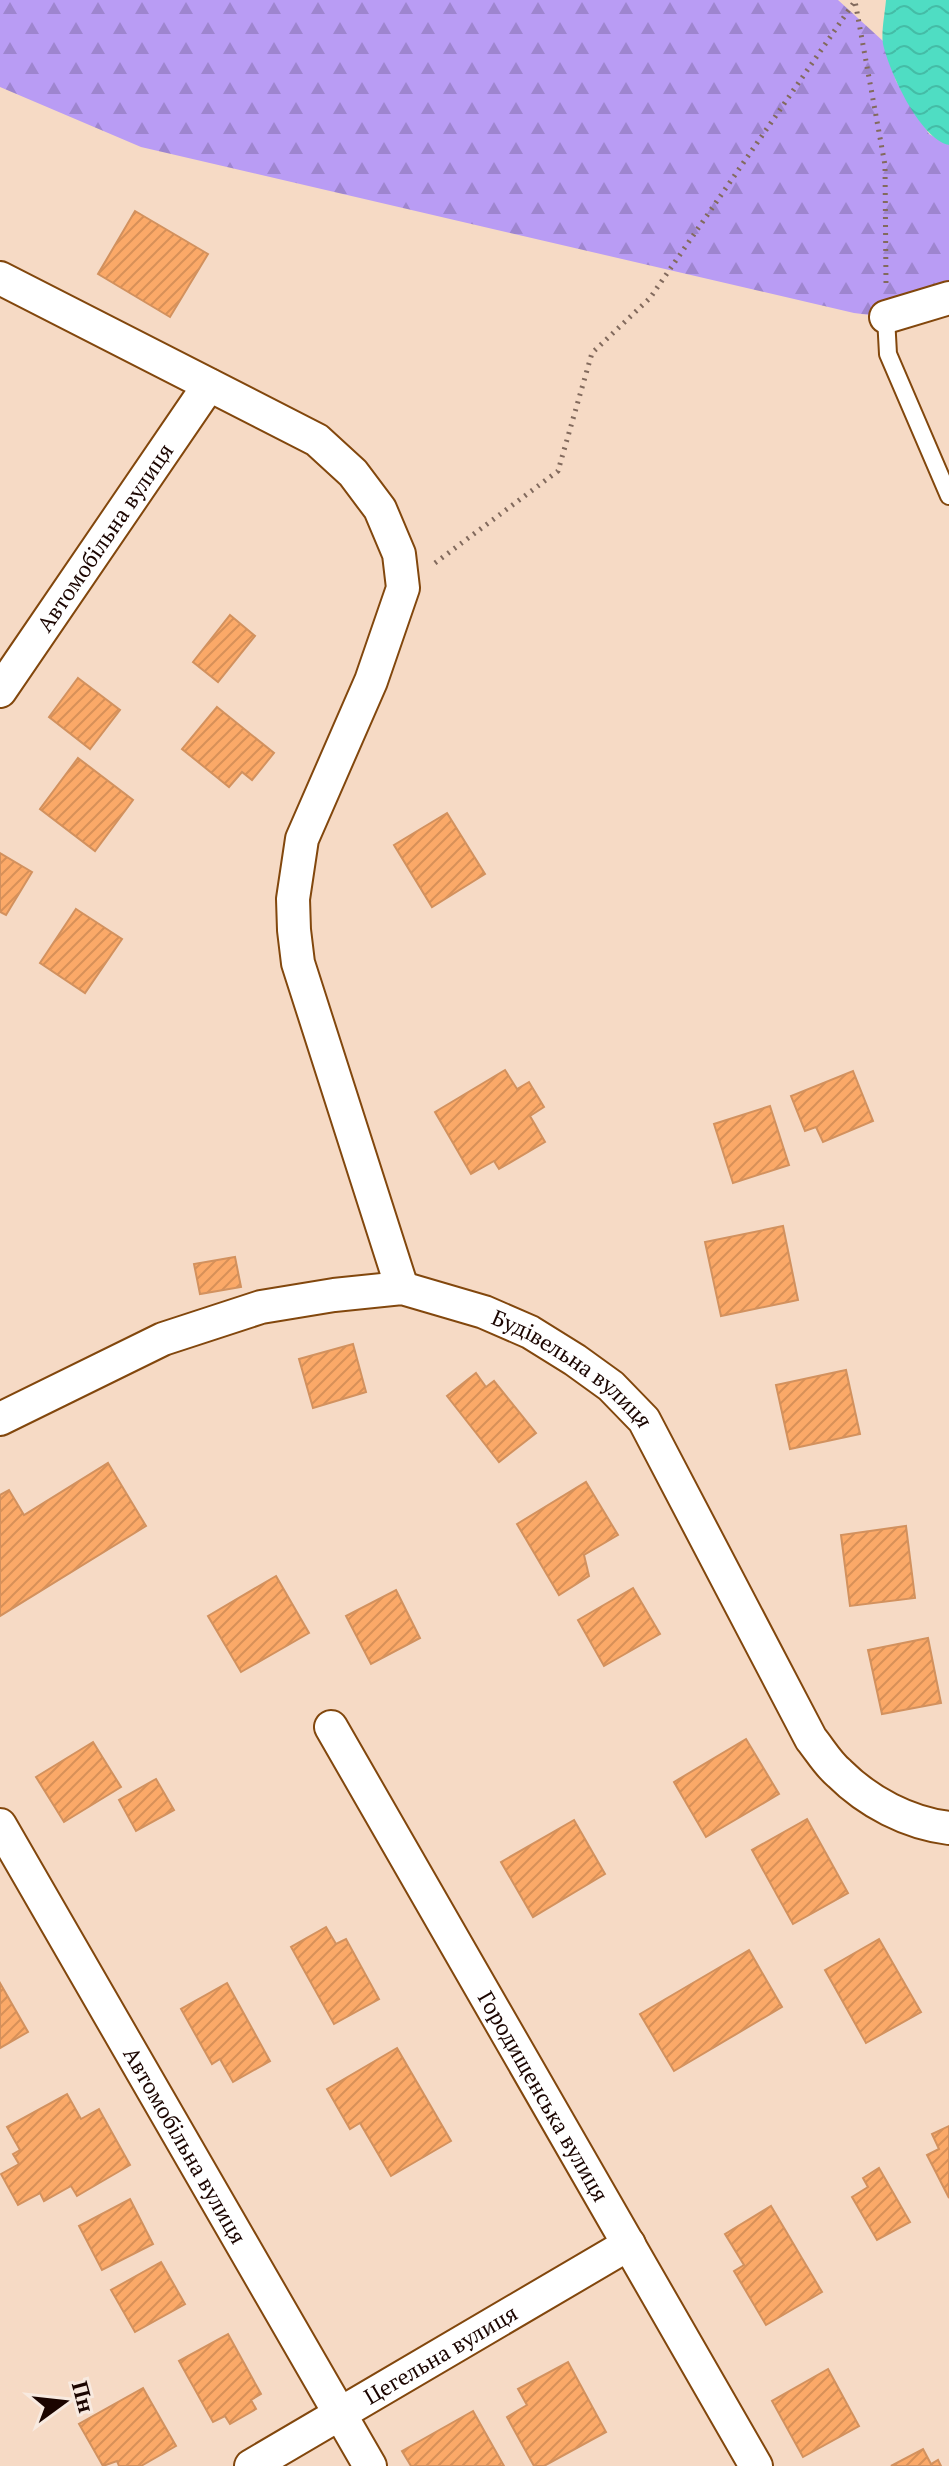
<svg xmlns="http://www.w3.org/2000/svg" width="949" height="2466" viewBox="0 0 949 2466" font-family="'PT Serif',serif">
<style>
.forest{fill:url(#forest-firs)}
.water{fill:url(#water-waves)}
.building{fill:url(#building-hatch);stroke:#d2915e;stroke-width:2}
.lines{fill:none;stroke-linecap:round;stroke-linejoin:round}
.service-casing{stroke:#82470d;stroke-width:20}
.minor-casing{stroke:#82470d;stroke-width:36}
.path{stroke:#826a5d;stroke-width:5;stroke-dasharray:2 6;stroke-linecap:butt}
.service{stroke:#fff;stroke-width:16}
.minor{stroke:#fff;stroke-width:32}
.labels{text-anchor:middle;stroke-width:6;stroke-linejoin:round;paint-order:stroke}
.street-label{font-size:22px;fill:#1b0500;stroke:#f8eae0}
</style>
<defs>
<pattern id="forest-firs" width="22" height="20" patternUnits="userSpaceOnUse" patternTransform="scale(2)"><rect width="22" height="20" fill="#b99cf4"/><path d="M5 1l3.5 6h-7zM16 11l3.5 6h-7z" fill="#9e85cf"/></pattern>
<pattern id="water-waves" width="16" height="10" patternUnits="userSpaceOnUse" patternTransform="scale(2)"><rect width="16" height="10" fill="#4fddc3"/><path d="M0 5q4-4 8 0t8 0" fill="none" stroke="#44bca6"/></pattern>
<pattern id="building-hatch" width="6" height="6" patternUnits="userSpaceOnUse" patternTransform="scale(2)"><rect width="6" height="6" fill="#fba968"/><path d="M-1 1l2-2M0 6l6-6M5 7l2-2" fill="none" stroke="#d79058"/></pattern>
</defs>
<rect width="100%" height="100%" fill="#f6dac5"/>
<polygon class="forest" points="0,0 838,0 883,41 896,81 929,134 949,145 949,298 886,317 854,313 141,147 0,87"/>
<path class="water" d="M886,0h63v145c-29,-6 -60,-74 -66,-101 -2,-13 2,-31 3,-44z"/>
<g class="building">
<polygon points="135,211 208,254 170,317 98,274"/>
<polygon points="230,615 255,636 218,682 193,662"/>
<polygon points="78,678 120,710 90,749 49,717"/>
<polygon points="217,707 274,753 252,780 242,772 229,787 182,749"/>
<polygon points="78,758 133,800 95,851 40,809"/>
<polygon points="447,813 485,874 432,907 394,845"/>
<polygon points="0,853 32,872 6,915 0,912"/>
<polygon points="76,909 122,939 85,993 40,963"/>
<polygon points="505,1070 517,1089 529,1082 544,1107 530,1116 545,1142 499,1169 494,1161 471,1174 435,1112"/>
<polygon points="853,1071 873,1121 823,1142 816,1127 805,1131 791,1096"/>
<polygon points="770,1106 789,1165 733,1183 714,1124"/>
<polygon points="783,1226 798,1300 721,1316 705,1242"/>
<polygon points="235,1257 241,1287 200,1294 194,1264"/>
<polygon points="353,1344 366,1392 313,1408 299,1359"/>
<polygon points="846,1370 860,1434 790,1449 776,1385"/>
<polygon points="476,1373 486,1387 494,1381 536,1433 499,1462 447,1396"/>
<polygon points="108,1463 146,1526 0,1616 0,1495 9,1490 24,1515"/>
<polygon points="586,1482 618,1535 584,1555 589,1576 559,1595 517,1524"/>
<polygon points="906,1526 915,1598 850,1606 841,1535"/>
<polygon points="276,1576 309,1633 241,1672 208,1616"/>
<polygon points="633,1588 660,1634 604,1666 578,1620"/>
<polygon points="396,1590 420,1638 371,1664 346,1616"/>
<polygon points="928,1638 941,1703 882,1714 868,1650"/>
<polygon points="746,1739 779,1794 706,1837 674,1782"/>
<polygon points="93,1742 121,1787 64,1822 36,1777"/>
<polygon points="156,1779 174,1810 136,1831 119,1800"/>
<polygon points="807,1819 848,1893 793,1924 752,1850"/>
<polygon points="574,1820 605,1874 533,1917 501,1862"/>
<polygon points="326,1927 336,1944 346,1939 379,1999 334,2024 291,1947"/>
<polygon points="879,1939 921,2012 866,2043 825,1970"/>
<polygon points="749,1950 782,2007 674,2071 640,2014"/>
<polygon points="0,1983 28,2032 0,2048"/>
<polygon points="227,1983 270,2061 233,2082 220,2059 212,2064 181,2009"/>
<polygon points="397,2048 451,2141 391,2176 360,2123 350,2129 327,2089"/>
<polygon points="67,2094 81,2119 99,2109 130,2165 77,2196 71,2186 44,2201 40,2193 18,2205 1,2174 19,2164 13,2154 20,2150 7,2127"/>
<polygon points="949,2126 949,2198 927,2155 939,2149 932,2134"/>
<polygon points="879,2168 910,2222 877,2240 852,2197 868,2187 863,2178"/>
<polygon points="130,2199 153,2244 102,2270 79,2226"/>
<polygon points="771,2206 822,2292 766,2325 734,2271 744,2265 725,2234"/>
<polygon points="161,2262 185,2304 135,2332 111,2290"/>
<polygon points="228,2334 261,2394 251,2400 256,2409 230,2424 225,2416 213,2422 179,2361"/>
<polygon points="568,2362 606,2432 544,2466 534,2466 507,2417 527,2405 518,2389"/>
<polygon points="828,2369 859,2426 803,2457 772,2401"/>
<polygon points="143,2388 176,2446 141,2466 119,2466 117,2461 103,2466 79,2424"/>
<polygon points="473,2411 504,2466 411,2466 402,2451"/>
<polygon points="923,2449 931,2464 938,2460 941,2466 891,2466"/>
</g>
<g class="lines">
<g class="service-casing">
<polyline id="service" points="886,317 888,354 949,496"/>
</g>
<g class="minor-casing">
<g id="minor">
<polyline points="0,278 317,440 353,473 380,509 399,554 403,588 371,681 302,839 293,899 294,930 298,963 402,1288"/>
<polyline points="886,317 949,298"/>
<path id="s1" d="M0,691l209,-306"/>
<path id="s2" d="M0,1419l163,-80 98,-32 73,-12 68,-7 82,24 46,20 45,28 36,26 33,34 167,319c9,11 17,25 28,34 29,29 69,50 110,55"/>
<path id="s3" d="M331,1727l425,739"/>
<path id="s4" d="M0,1825l370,641"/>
<path id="s5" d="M251,2466l378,-222"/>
</g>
</g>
<polyline class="path" points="435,563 558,471 592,353 650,298 855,1 885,165 886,284"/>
<use href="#service" class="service"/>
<use href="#minor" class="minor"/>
</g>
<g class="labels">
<g class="street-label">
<text dy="8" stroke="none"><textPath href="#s1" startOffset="186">Автомобільна вулиця</textPath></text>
<text dy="8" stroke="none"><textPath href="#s2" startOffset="618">Будівельна вулиця</textPath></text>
<text dy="8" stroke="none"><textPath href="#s3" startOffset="426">Городищенська вулиця</textPath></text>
<text dy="8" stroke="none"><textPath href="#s4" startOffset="370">Автомобільна вулиця</textPath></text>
<text dy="8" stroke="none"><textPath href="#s5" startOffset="220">Цегельна вулиця</textPath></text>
</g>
</g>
<g transform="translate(64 2402) rotate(75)" stroke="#f8eae0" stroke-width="6" paint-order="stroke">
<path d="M0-6L14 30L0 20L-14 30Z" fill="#1b0500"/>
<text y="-12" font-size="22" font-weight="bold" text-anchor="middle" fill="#1b0500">Пн</text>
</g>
</svg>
